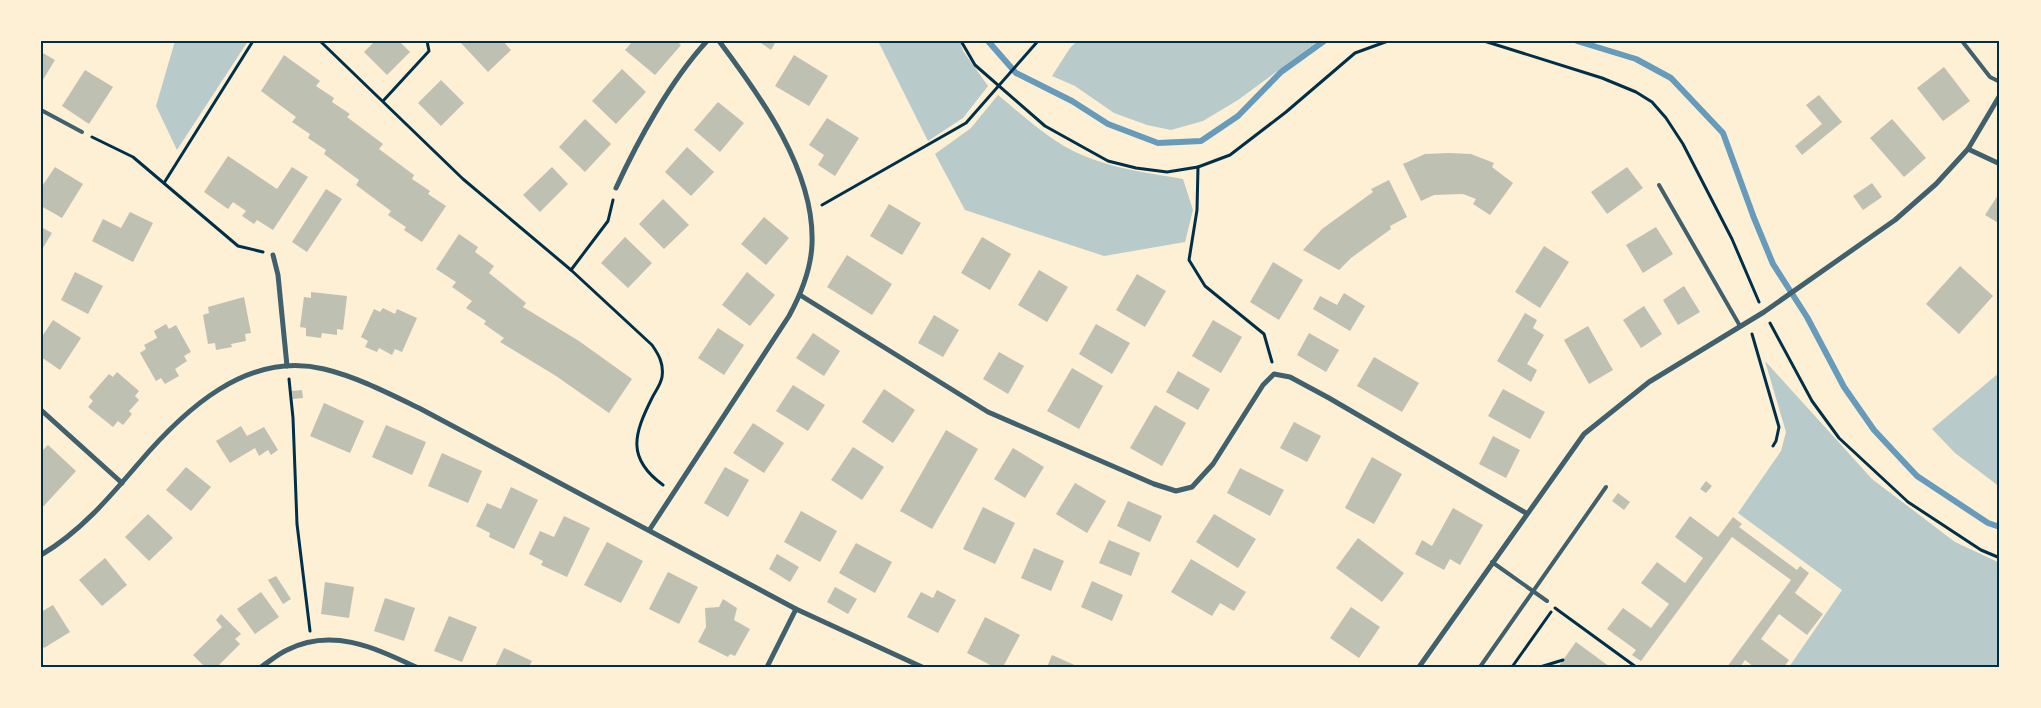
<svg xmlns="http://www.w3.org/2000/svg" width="2041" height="708" viewBox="0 0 2041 708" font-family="Karla,sans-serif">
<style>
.green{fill:#b9caca}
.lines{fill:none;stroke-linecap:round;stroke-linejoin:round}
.stream{stroke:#669bbc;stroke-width:6}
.building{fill:#bec0b2}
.path{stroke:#003049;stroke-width:3}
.service{stroke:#3f606c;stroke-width:4}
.minor{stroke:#3f606c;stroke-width:5}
.neatline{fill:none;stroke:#003049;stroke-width:2}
</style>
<rect width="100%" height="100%" fill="#fdf0d5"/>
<g class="green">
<polygon points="175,41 248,41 177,150 156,106"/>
<polygon points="878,41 960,41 963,51 988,86 963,118 928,141"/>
<polygon points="1077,41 1318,41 1238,100 1203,121 1171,130 1147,125 1114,113 1075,86 1052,76 1070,48"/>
<path d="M998,95c26,21 53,47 84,60 32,14 67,18 101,24l10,31 -8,32 -81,14 -139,-46 -30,-56 36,-26z"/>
<polygon points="1765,361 1872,479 1955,542 2000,563 2000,667 1789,667 1842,590 1738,513 1781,451 1786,432"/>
<polygon points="2000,372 2000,487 1955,453 1932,429"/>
</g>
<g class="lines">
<g class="stream">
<polyline points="988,41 1016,73 1072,101 1108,124 1158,143 1201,141 1238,116 1281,72 1324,41"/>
<polyline points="1577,41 1636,59 1671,78 1723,133 1754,218 1773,264 1807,317 1844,387 1874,430 1917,476 1988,523 2000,527"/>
</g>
</g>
<g class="building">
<polygon points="375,41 399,41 410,52 387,75 364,52"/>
<polygon points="462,41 503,41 511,50 488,72 461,43"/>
<polygon points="633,41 676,41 681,45 655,75 625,50"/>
<polygon points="758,41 776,41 771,50"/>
<polygon points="41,52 55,60 41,83"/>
<polygon points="284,55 320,81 316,86 334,98 332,102 350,114 347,117 383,144 379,149 414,175 412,179 430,191 428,194 446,206 422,242 404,230 406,227 388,215 391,211 356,185 359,180 324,154 326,150 308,138 310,134 292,122 296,117 261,91"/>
<polygon points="794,55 828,76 809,106 775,86"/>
<polygon points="1944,67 1970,101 1943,121 1917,88"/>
<polygon points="622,69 646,92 616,124 592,101"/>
<polygon points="85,70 113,87 89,124 62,106"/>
<polygon points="441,80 464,103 441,126 418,103"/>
<polygon points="1819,95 1842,122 1802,155 1795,146 1822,124 1806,105"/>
<polygon points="718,102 744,123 720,152 694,130"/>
<polygon points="827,118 859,138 835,176 818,165 824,155 809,145"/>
<polygon points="585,119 611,144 585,172 559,147"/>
<polygon points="1892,119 1926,158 1904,177 1870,138"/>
<polygon points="687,147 714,172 691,196 665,172"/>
<polygon points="1449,153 1471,154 1494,163 1492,167 1513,183 1490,215 1473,204 1476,199 1463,194 1434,195 1421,201 1403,164 1425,154"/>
<polygon points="228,156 277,189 292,167 308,177 273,230 257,220 254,224 242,216 246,211 233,202 228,209 204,192"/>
<polygon points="55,167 83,184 62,218 41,206 41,188"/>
<polygon points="552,167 568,184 540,212 523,195"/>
<polygon points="1627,167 1643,188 1607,214 1591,192"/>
<polygon points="1389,180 1407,217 1390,226 1391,229 1351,258 1339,270 1303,250 1322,229 1373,192 1371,189"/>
<polygon points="1872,183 1882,197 1863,210 1853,196"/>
<polygon points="326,189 342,199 307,252 292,242"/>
<polygon points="2000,192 2000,224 1985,215"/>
<polygon points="663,199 689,225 664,249 639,224"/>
<polygon points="889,204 921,223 902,255 870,236"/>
<polygon points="130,212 153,223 133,262 92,241 103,219 121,228"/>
<polygon points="764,217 789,238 766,265 741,244"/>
<polygon points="41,227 52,233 41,251"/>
<polygon points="1656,227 1673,254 1643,273 1626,245"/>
<polygon points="459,234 478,247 475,252 494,266 489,273 526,303 523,307 579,341 632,379 609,413 556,376 500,342 504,338 484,324 486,321 466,308 472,301 452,287 456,282 436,269"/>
<polygon points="625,237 652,263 628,288 601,263"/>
<polygon points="982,237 1011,254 990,290 961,273"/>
<polygon points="1544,246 1569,262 1540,308 1515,292"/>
<polygon points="847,255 892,284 872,315 827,287"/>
<polygon points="1273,262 1303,280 1279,320 1250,302"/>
<polygon points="1960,266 1993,296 1959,334 1926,304"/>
<polygon points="1039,270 1068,287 1047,322 1018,305"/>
<polygon points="75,272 103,286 88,314 61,300"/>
<polygon points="747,272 775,295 750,326 722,305"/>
<polygon points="1137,274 1166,291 1145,327 1116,310"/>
<polygon points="1684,286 1700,312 1678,325 1663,300"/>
<polygon points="311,292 347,296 343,330 337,329 337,335 322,333 321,338 306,336 306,328 300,327 304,297 311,298"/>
<polygon points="1344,293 1365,306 1350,331 1313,309 1320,296 1337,305"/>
<polygon points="244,297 251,333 245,334 246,341 231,344 232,347 216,350 215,343 208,344 203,315 209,313 208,307"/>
<polygon points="1644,306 1662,334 1641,348 1623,320"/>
<polygon points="383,308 395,314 397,309 417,318 402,352 395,349 392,355 379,348 377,352 365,347 368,341 361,337 374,309 380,312"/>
<polygon points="1525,313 1537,320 1533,328 1544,335 1527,364 1537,370 1531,382 1497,361"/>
<polygon points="934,315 959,330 943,357 918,343"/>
<polygon points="53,320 81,338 60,370 41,357 41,338"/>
<polygon points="1213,320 1242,337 1221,373 1192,356"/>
<polygon points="166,324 169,329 176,325 191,352 184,356 187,361 175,369 179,376 165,384 161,378 156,381 140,353 146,349 144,345 157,338 154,331"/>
<polygon points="1096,324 1130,343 1112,374 1079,354"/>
<polygon points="1588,326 1613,370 1589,384 1564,340"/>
<polygon points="718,328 744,345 724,375 698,358"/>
<polygon points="813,333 840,351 824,376 796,358"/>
<polygon points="1309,333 1339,350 1326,372 1297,355"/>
<polygon points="999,352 1024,366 1008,394 983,379"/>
<polygon points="1374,357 1419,383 1402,412 1357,386"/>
<polygon points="1072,368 1103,386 1079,429 1047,411"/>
<polygon points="1178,371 1210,389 1198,410 1166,392"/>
<polygon points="117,372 139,391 135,396 139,400 129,411 132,414 123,425 118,421 113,427 88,407 93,401 89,397 109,374 113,377"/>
<polygon points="793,385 825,405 808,431 776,411"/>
<polygon points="884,389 915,410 893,443 862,422"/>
<polygon points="1503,389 1545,412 1530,439 1488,416"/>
<polygon points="302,390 303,398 293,399 292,391"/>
<polygon points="324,403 364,421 350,453 310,436"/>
<polygon points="1155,405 1186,423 1162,466 1130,448"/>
<polygon points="1294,422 1321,436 1307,462 1280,448"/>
<polygon points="753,423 784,443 764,473 733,453"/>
<polygon points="386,425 426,442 412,475 372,457"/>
<polygon points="241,426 247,436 264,427 278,450 271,455 268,450 259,456 255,448 230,463 216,441"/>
<polygon points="946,430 978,449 932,529 900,511"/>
<polygon points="1493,436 1520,450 1506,478 1479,464"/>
<polygon points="48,445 76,471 41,509 41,452"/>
<polygon points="853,447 884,467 862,500 831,480"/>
<polygon points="1013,448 1044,467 1025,498 994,479"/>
<polygon points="442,453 482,471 468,503 428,486"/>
<polygon points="1372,457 1402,474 1374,524 1345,508"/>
<polygon points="186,467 211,487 191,511 166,490"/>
<polygon points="725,467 749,480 728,517 704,503"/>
<polygon points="1240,468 1284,490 1270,516 1227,493"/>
<polygon points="1706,481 1712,486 1706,493 1700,489"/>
<polygon points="1075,483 1106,501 1087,533 1056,514"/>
<polygon points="511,487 538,500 514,549 489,537 490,533 476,526 487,503 501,509"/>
<polygon points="1618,493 1630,502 1624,510 1612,501"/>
<polygon points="1128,501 1162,516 1150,542 1117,526"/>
<polygon points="983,507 1015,523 995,564 963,549"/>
<polygon points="1453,508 1483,525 1460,565 1450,559 1444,570 1415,554 1422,540 1432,546"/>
<polygon points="801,511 837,531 820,562 784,542"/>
<polygon points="148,514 173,538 149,561 125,537"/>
<polygon points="1214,514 1256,539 1238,568 1196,542"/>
<polygon points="564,516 590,528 567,577 541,565 543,561 529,554 540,531 554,537"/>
<polygon points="1690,516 1718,537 1733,517 1742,524 1739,527 1797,570 1800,566 1809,573 1795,593 1823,614 1807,635 1779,614 1761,639 1789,660 1784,667 1754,667 1745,660 1740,667 1727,667 1791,580 1732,537 1641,661 1632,655 1636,650 1607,629 1623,608 1651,628 1669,604 1641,583 1657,562 1685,583 1703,558 1675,537"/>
<polygon points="1358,538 1404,573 1382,602 1336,568"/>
<polygon points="1109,540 1140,553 1131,576 1099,563"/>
<polygon points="607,542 643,561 621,603 584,585"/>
<polygon points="856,543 892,562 875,593 839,573"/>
<polygon points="1034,548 1064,561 1051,591 1021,578"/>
<polygon points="777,554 799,567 790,582 769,569"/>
<polygon points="105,558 127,585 102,606 79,580"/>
<polygon points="1191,559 1246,592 1234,611 1220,603 1212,616 1171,592"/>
<polygon points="668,572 698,587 679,624 649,609"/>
<polygon points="276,576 291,599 283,604 268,580"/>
<polygon points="1092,581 1123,595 1112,621 1081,607"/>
<polygon points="325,582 354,587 349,618 321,614"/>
<polygon points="835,587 857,599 848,614 827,602"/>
<polygon points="937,590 956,600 938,633 907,617 921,592 933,598"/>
<polygon points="261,592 279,617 255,634 237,609"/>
<polygon points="385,598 415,608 404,641 374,631"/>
<polygon points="723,599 737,608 734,620 750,629 735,656 730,654 728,657 698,642 706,627 705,608 719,607"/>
<polygon points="53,605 70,632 44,648 41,643 41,612"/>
<polygon points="1351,607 1380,627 1359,658 1330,638"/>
<polygon points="221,614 241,634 235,639 240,644 217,667 205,667 193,655 222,627 216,620"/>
<polygon points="449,616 477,627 462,662 434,651"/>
<polygon points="985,617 1020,635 1003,667 994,667 967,653"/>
<polygon points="1576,642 1610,667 1558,667"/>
<polygon points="504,648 532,661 529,667 495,667"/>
<polygon points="1052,655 1079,667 1047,667"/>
</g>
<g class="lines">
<g class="path">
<path d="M320,41l143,138 108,91 81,75c7,10 12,19 10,32 -1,7 -7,15 -10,21 -18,36 -26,60 11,87"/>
<polyline points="961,41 975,65 1045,126 1108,161 1136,168 1167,172 1198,167 1230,155 1286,112 1355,53 1388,41"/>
<polyline points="1484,41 1602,78 1636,92 1652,102 1666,118 1683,144 1732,239 1759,302"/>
<polyline points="383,101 429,51 427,41"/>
<polyline points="92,137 133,157 238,246 263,252"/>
<polyline points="1198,167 1197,210 1189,260 1205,286 1264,334 1272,362"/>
<polyline points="164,183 253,41"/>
<polyline points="822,205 966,123 1038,41"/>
<polyline points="571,270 608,221 613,200"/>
<polyline points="1770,323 1812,401 1839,438 1908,502 1981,550 2000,558"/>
<polyline points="1752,334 1779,427 1776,441 1773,446"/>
<polyline points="289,379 293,418 297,524 310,631"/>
<polyline points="1555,608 1636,667"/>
<polyline points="1512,667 1551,612"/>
<polyline points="1540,667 1563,660"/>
</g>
<g class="service">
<polyline points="1962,41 1990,77 2000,82"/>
<polyline points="41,110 82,132"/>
<polyline points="1659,185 1740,326"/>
<polyline points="1492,562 1547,601"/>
<polyline points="1480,667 1606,487"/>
</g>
<g class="minor">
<polyline points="1968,149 2000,164"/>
<path d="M616,188c22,-48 55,-108 91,-147"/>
<polyline points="273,255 278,275 287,366"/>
<polyline points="800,295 988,412 1154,484 1176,491 1192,487 1213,464 1263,385 1274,374 1290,377 1329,398 1526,513"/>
<polyline points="41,410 122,483"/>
<path d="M650,529l139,-213c12,-22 22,-46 23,-72 3,-73 -51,-147 -93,-203"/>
<path d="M41,555c39,-23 68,-57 97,-91 45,-53 109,-114 186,-95 33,8 64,24 95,39l377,201 126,58"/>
<path d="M261,667c9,-6 17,-13 26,-17 45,-23 88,-2 129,17"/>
<polyline points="767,667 796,609"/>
<polyline points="1419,667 1584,434 1649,382 1764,312 1895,220 1936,184 1968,149 2000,95"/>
</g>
</g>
<rect width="2041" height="708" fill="none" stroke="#fdf0d5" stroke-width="85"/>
<rect x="42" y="42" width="1956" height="624" class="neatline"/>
</svg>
